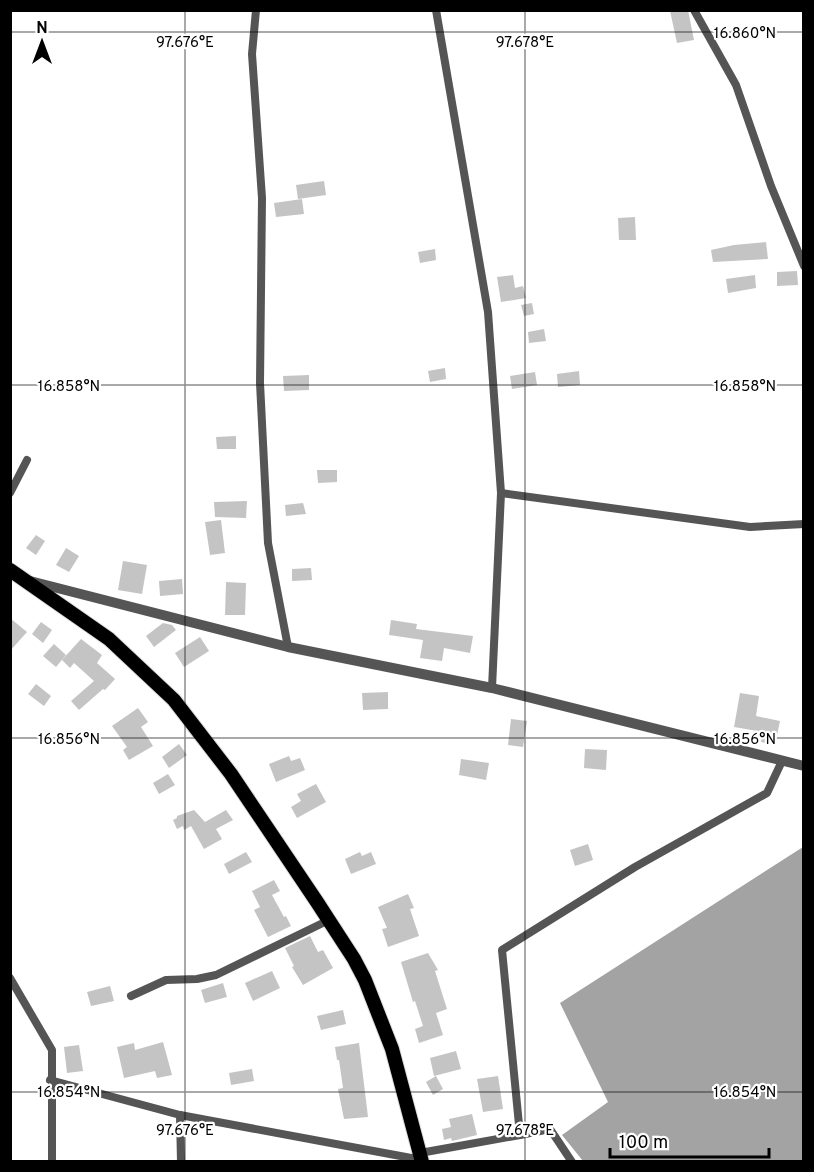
<svg xmlns="http://www.w3.org/2000/svg" width="814" height="1172" viewBox="0 0 814 1172" font-family="Overpass,sans-serif">
<style>
.water{fill:#a3a3a3}
.building{fill:#c4c4c4}
.lines{fill:none;stroke-linecap:round;stroke-linejoin:round}
.primary-casing{stroke:#dbdbdb;stroke-width:16}
.minor{stroke:#555;stroke-width:8}
.tertiary{stroke:#555;stroke-width:10}
.primary{stroke:#000;stroke-width:14}
.ticks{fill:none;stroke:#000;stroke-width:1.5;stroke-opacity:0.45}
.ticks-label{font-size:15px;text-anchor:middle;fill:#000;stroke:#fff;stroke-width:4.5;stroke-linejoin:round;paint-order:stroke}
</style>
<rect width="100%" height="100%" fill="#fff"/>
<polygon class="water" points="803,847 803,1161 583,1161 562,1135 608,1102 560,1003"/>
<g class="building">
<polygon points="674,10 688,10 694,40 677,43 670,11"/>
<polygon points="324,181 326,195 298,199 296,185"/>
<polygon points="302,199 304,214 276,217 274,203"/>
<polygon points="635,217 636,240 619,240 618,218"/>
<polygon points="766,242 768,259 713,262 711,250 734,245"/>
<polygon points="435,249 436,260 420,263 418,252"/>
<polygon points="797,271 798,285 777,286 777,272"/>
<polygon points="513,275 515,288 523,286 526,298 501,302 497,277"/>
<polygon points="755,275 756,288 728,293 726,279"/>
<polygon points="532,303 534,314 524,316 521,305"/>
<polygon points="544,329 546,341 529,343 528,332"/>
<polygon points="445,368 446,379 430,382 428,371"/>
<polygon points="579,371 580,385 558,387 557,374"/>
<polygon points="535,372 537,385 512,389 510,376"/>
<polygon points="309,375 309,390 284,391 283,376"/>
<polygon points="236,436 236,449 217,449 216,437"/>
<polygon points="317,470 337,470 337,482 318,483"/>
<polygon points="247,501 246,518 215,517 214,502"/>
<polygon points="303,503 306,514 286,516 285,505"/>
<polygon points="221,520 225,553 210,555 205,522"/>
<polygon points="36,535 45,541 36,555 26,548"/>
<polygon points="66,548 79,556 69,572 56,565"/>
<polygon points="123,561 147,565 142,594 118,590"/>
<polygon points="311,568 312,580 292,581 292,569"/>
<polygon points="182,579 183,594 160,596 159,581"/>
<polygon points="226,582 246,583 245,615 225,615"/>
<polygon points="10,618 27,632 10,651"/>
<polygon points="391,620 417,624 416,629 473,636 470,653 444,648 442,661 420,658 423,640 389,635"/>
<polygon points="41,622 52,630 43,643 32,634"/>
<polygon points="163,623 172,625 176,630 154,647 146,636"/>
<polygon points="200,637 209,651 184,667 175,653"/>
<polygon points="81,639 102,655 97,663 115,679 105,690 103,689 79,710 71,701 94,681 74,663 70,668 62,660"/>
<polygon points="54,644 66,655 56,667 43,656"/>
<polygon points="36,684 51,696 44,706 28,694"/>
<polygon points="388,692 388,709 363,710 362,693"/>
<polygon points="740,693 759,696 756,716 780,721 775,745 761,742 763,732 734,727"/>
<polygon points="138,708 148,722 141,727 153,746 129,760 123,750 127,747 112,726"/>
<polygon points="511,719 527,721 523,747 508,745"/>
<polygon points="179,744 187,755 169,768 162,757"/>
<polygon points="585,749 607,750 606,770 584,768"/>
<polygon points="289,756 291,761 300,758 305,770 276,782 269,764"/>
<polygon points="461,759 489,763 486,780 459,775"/>
<polygon points="168,774 175,785 159,794 153,783"/>
<polygon points="316,784 326,802 297,818 291,807 301,801 297,794"/>
<polygon points="194,810 205,822 226,810 233,820 216,829 222,839 204,849 191,826 184,830 183,826 177,829 173,820 177,818 177,816"/>
<polygon points="588,844 593,860 575,866 570,850"/>
<polygon points="246,852 252,862 229,874 224,864"/>
<polygon points="360,852 362,856 371,852 376,864 351,874 345,859"/>
<polygon points="274,880 280,891 272,895 284,917 286,916 291,926 268,937 254,910 260,907 252,891"/>
<polygon points="408,894 414,908 410,909 419,936 388,947 382,929 387,928 378,907"/>
<polygon points="310,936 318,952 323,950 333,968 303,985 292,967 294,966 285,948"/>
<polygon points="428,953 438,970 435,971 447,1009 436,1013 443,1035 419,1043 415,1029 423,1026 415,1001 413,1002 401,962"/>
<polygon points="272,971 280,988 253,1001 245,983"/>
<polygon points="223,983 227,997 205,1003 201,990"/>
<polygon points="110,986 114,1001 91,1006 87,992"/>
<polygon points="343,1010 346,1024 321,1030 317,1016"/>
<polygon points="163,1042 172,1075 157,1078 155,1071 124,1078 117,1047 134,1043 135,1050"/>
<polygon points="359,1043 368,1117 344,1119 338,1089 343,1088 339,1060 337,1060 335,1047"/>
<polygon points="79,1045 83,1071 67,1073 64,1047"/>
<polygon points="456,1051 461,1069 434,1076 430,1058"/>
<polygon points="252,1069 254,1081 231,1085 229,1073"/>
<polygon points="436,1076 443,1089 433,1095 426,1082"/>
<polygon points="498,1076 503,1109 483,1112 477,1079"/>
<polygon points="472,1114 477,1135 452,1141 451,1138 444,1140 442,1129 451,1127 449,1119"/>
</g>
<g class="lines">
<g class="primary-casing">
<polyline id="primary" points="10,570 109,639 174,700 231,774 317,902 354,959 365,980 392,1049 422,1162"/>
</g>
<g class="minor">
<polyline points="256,10 252,54 262,198 260,383 268,543 288,647"/>
<polyline points="436,10 488,312 501,493 492,688"/>
<polyline points="694,10 736,85 771,186 804,266"/>
<polyline points="10,493 27,460"/>
<polyline points="501,493 750,527 804,524"/>
<polyline points="10,978 52,1050 52,1162"/>
<polyline points="131,996 166,980 197,979 216,975 329,920"/>
<polyline points="50,1080 180,1115 422,1160"/>
<polyline points="180,1115 181,1162"/>
<polyline points="420,1153 520,1135"/>
<polyline points="572,1162 550,1129 520,1135 502,950 635,867 767,793 782,761"/>
</g>
<polyline class="tertiary" points="30,581 288,647 492,688 804,766"/>
<use href="#primary" class="primary"/>
</g>
<path class="ticks" d="M185,10v1152M525,10v1152M10,32h794M10,385h794M10,738h794M10,1092h794"/>
<g class="ticks-label">
<text x="745" y="38">16.860°N</text>
<text x="185" y="47">97.676°E</text>
<text x="525" y="47">97.678°E</text>
<text x="69" y="391">16.858°N</text>
<text x="745" y="391">16.858°N</text>
<text x="69" y="744">16.856°N</text>
<text x="745" y="744">16.856°N</text>
<text x="69" y="1097">16.854°N</text>
<text x="745" y="1097">16.854°N</text>
<text x="185" y="1135">97.676°E</text>
<text x="525" y="1135">97.678°E</text>
</g>
<rect width="814" height="1172" fill="none" stroke="#000000" stroke-width="24"/>
<g transform="translate(42 42)" stroke="#ffffff" stroke-width="4.5" paint-order="stroke">
<path d="M0-4.5L10 22L0 15L-10 22Z" fill="#000000"/>
<text y="-9" font-size="16" font-weight="bold" text-anchor="middle" fill="#000000">N</text>
</g>
<path d="M610 1148v9h159v-9" fill="none" stroke="#000000" stroke-width="3"/>
<text x="619" y="1148" font-size="18" fill="#000000" stroke="#ffffff" stroke-width="4.5" paint-order="stroke">100 m</text>
</svg>
